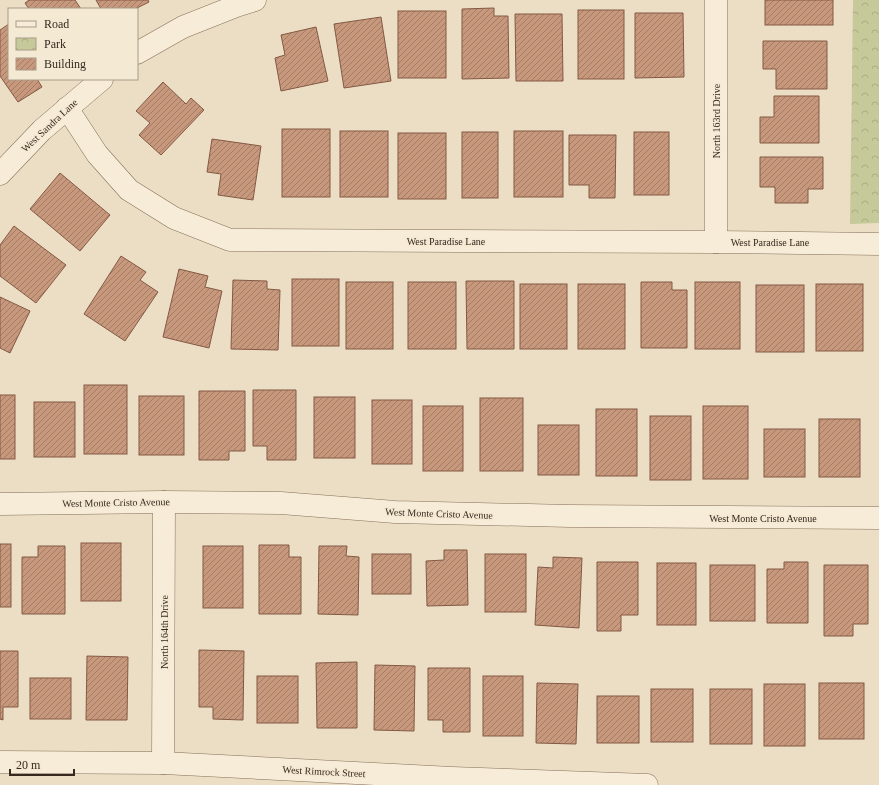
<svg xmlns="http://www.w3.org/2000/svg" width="879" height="785" viewBox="0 0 879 785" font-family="'Times New Roman',serif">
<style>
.park{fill:url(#park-crowns)}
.building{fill:url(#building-hatch);stroke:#835943}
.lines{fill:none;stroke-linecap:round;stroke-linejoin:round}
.minor-casing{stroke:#85705b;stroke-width:23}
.minor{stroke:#f7ecd7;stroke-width:22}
.labels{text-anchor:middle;stroke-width:3;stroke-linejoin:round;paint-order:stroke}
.street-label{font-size:10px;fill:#36291f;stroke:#f4e9d3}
</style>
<defs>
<pattern id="park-crowns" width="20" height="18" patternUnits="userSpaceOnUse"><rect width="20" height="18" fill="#c6c999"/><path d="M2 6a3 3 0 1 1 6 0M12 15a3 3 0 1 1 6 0" fill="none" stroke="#abad83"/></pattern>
<pattern id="building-hatch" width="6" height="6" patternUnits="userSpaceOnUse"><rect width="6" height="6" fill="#c8987c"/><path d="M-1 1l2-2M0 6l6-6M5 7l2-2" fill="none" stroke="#a37c65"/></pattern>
</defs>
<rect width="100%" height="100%" fill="#ecdec4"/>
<polygon class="park" points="853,0 879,0 879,223 850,224"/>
<g class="building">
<polygon points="29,0 75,0 81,9 29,9 25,3"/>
<polygon points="96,0 148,0 149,2 135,9 101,9"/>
<rect x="765" y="0" width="68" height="25"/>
<polygon points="494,8 494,16 508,16 509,78 462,79 462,9"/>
<rect x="578" y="10" width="46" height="69"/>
<rect x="398" y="11" width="48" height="67"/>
<polygon points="635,13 683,13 684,77 635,78"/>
<polygon points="515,14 562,14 563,81 516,81"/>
<polygon points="381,17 391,81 344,88 334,24"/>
<polygon points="9,24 9,79 37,79 42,87 18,102 0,76 0,30"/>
<polygon points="316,27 328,81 281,91 275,58 285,55 281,35"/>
<polygon points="763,41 827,41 827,89 776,89 776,69 763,69"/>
<polygon points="163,82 186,104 191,98 204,110 161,155 139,135 150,123 136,111"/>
<polygon points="774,96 819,96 819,143 760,143 760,117 774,117"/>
<rect x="282" y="129" width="48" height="68"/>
<rect x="340" y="131" width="48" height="66"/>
<rect x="514" y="131" width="49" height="66"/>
<rect x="462" y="132" width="36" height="66"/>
<rect x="634" y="132" width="35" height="63"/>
<rect x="398" y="133" width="48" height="66"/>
<polygon points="569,135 616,135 615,198 589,198 589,185 569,185"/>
<polygon points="212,139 261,146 253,200 218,195 221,174 207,172"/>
<polygon points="760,157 823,157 823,189 808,189 808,203 775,203 775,187 760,187"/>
<polygon points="60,173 110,215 80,251 30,209"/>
<polygon points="14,226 66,265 36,303 0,276 0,245"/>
<polygon points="121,256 146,272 140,280 158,292 125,341 84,314"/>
<polygon points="179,269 208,276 205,287 222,291 209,348 163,337"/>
<rect x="292" y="279" width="47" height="67"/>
<polygon points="233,280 267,281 267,289 280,290 278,350 231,349"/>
<polygon points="466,281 514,281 514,349 467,349"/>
<rect x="346" y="282" width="47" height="67"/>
<rect x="408" y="282" width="48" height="67"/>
<polygon points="641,282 672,282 672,290 687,290 687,348 641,348"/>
<rect x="695" y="282" width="45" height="67"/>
<rect x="520" y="284" width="47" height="65"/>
<rect x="578" y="284" width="47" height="65"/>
<rect x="816" y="284" width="47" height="67"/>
<rect x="756" y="285" width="48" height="67"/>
<polygon points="0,297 30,311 10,353 0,348"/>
<rect x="84" y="385" width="43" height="69"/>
<polygon points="253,390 296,390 296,460 267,460 267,446 253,446"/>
<polygon points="199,391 245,391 245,451 229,451 229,460 199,460"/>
<rect x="0" y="395" width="15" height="64"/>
<rect x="139" y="396" width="45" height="59"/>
<rect x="314" y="397" width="41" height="61"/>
<rect x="480" y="398" width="43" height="73"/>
<rect x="372" y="400" width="40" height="64"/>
<rect x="34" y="402" width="41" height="55"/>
<rect x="423" y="406" width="40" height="65"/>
<rect x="703" y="406" width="45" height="73"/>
<rect x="596" y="409" width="41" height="67"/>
<rect x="650" y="416" width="41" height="64"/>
<rect x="819" y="419" width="41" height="58"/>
<rect x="538" y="425" width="41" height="50"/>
<rect x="764" y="429" width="41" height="48"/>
<rect x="81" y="543" width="40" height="58"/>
<rect x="0" y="544" width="11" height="63"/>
<polygon points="259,545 289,545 289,557 301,557 301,614 259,614"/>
<polygon points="38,546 65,546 65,614 22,614 22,557 38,557"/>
<rect x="203" y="546" width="40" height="62"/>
<polygon points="319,546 347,546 346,556 359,557 358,615 318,614"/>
<polygon points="444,550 467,550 468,605 427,606 426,561 444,560"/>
<rect x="372" y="554" width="39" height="40"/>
<rect x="485" y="554" width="41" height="58"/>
<polygon points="553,557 582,558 579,628 535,625 538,567 553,568"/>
<polygon points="597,562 638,562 638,615 621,615 621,631 597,631"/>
<polygon points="784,562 808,562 808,623 767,623 767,569 784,569"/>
<rect x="657" y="563" width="39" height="62"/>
<rect x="710" y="565" width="45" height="56"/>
<polygon points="824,565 868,565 868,624 853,624 853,636 824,636"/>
<polygon points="199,650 244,651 243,720 213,719 213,707 199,707"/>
<polygon points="0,651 18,651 18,707 3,707 3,720 0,719"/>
<polygon points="87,656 128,657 127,720 86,720"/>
<polygon points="357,662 357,728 317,728 316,663"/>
<polygon points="375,665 415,666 414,731 374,730"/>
<polygon points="428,668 470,668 470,732 443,732 443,720 428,720"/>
<rect x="257" y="676" width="41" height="47"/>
<rect x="483" y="676" width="40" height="60"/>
<rect x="30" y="678" width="41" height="41"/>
<polygon points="537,683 578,684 576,744 536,743"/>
<rect x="819" y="683" width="45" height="56"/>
<rect x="764" y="684" width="41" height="62"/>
<rect x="651" y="689" width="42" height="53"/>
<rect x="710" y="689" width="42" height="55"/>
<rect x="597" y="696" width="42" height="47"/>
</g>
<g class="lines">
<g class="minor-casing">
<g id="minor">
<polyline points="716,0 716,242"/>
<polyline points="137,53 183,27 236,6 255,0"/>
<polyline points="67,108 97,154 129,190 174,218 230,240 716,242 879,244"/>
<polyline points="0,174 42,130 102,79"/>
<polyline points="0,504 164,502 281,503 395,512 570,516 879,518"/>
<polyline points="0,762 163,763 452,778 647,785"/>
<polyline points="163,763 164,502"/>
</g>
</g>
<use href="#minor" class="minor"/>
</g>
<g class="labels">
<g class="street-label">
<text transform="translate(716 121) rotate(-90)" y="4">North 163rd Drive</text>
<text transform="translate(49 125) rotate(-43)" y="4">West Sandra Lane</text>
<text x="446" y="245">West Paradise Lane</text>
<text x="770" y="246">West Paradise Lane</text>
<text transform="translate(116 502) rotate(-1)" y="4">West Monte Cristo Avenue</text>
<text transform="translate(439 513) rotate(2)" y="4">West Monte Cristo Avenue</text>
<text x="763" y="522">West Monte Cristo Avenue</text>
<text transform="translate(164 632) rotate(-90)" y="4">North 164th Drive</text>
<text transform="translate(324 771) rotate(3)" y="4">West Rimrock Street</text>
</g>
</g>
<rect x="8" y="8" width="130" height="72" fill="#f4e9d3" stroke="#a89c8b"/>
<rect x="16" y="21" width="20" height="6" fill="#f7ecd7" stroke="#a89c8b"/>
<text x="44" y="28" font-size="12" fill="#36291f">Road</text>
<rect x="16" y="38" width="20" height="12" fill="url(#park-crowns)" stroke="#a89c8b"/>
<text x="44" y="48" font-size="12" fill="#36291f">Park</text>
<rect x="16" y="58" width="20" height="12" fill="url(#building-hatch)" stroke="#a89c8b"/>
<text x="44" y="68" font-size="12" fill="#36291f">Building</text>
<path d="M10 769v6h64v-6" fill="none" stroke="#36291f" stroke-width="2"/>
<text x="16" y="769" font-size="12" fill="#36291f" stroke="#f4e9d3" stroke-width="3" paint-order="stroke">20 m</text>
</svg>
